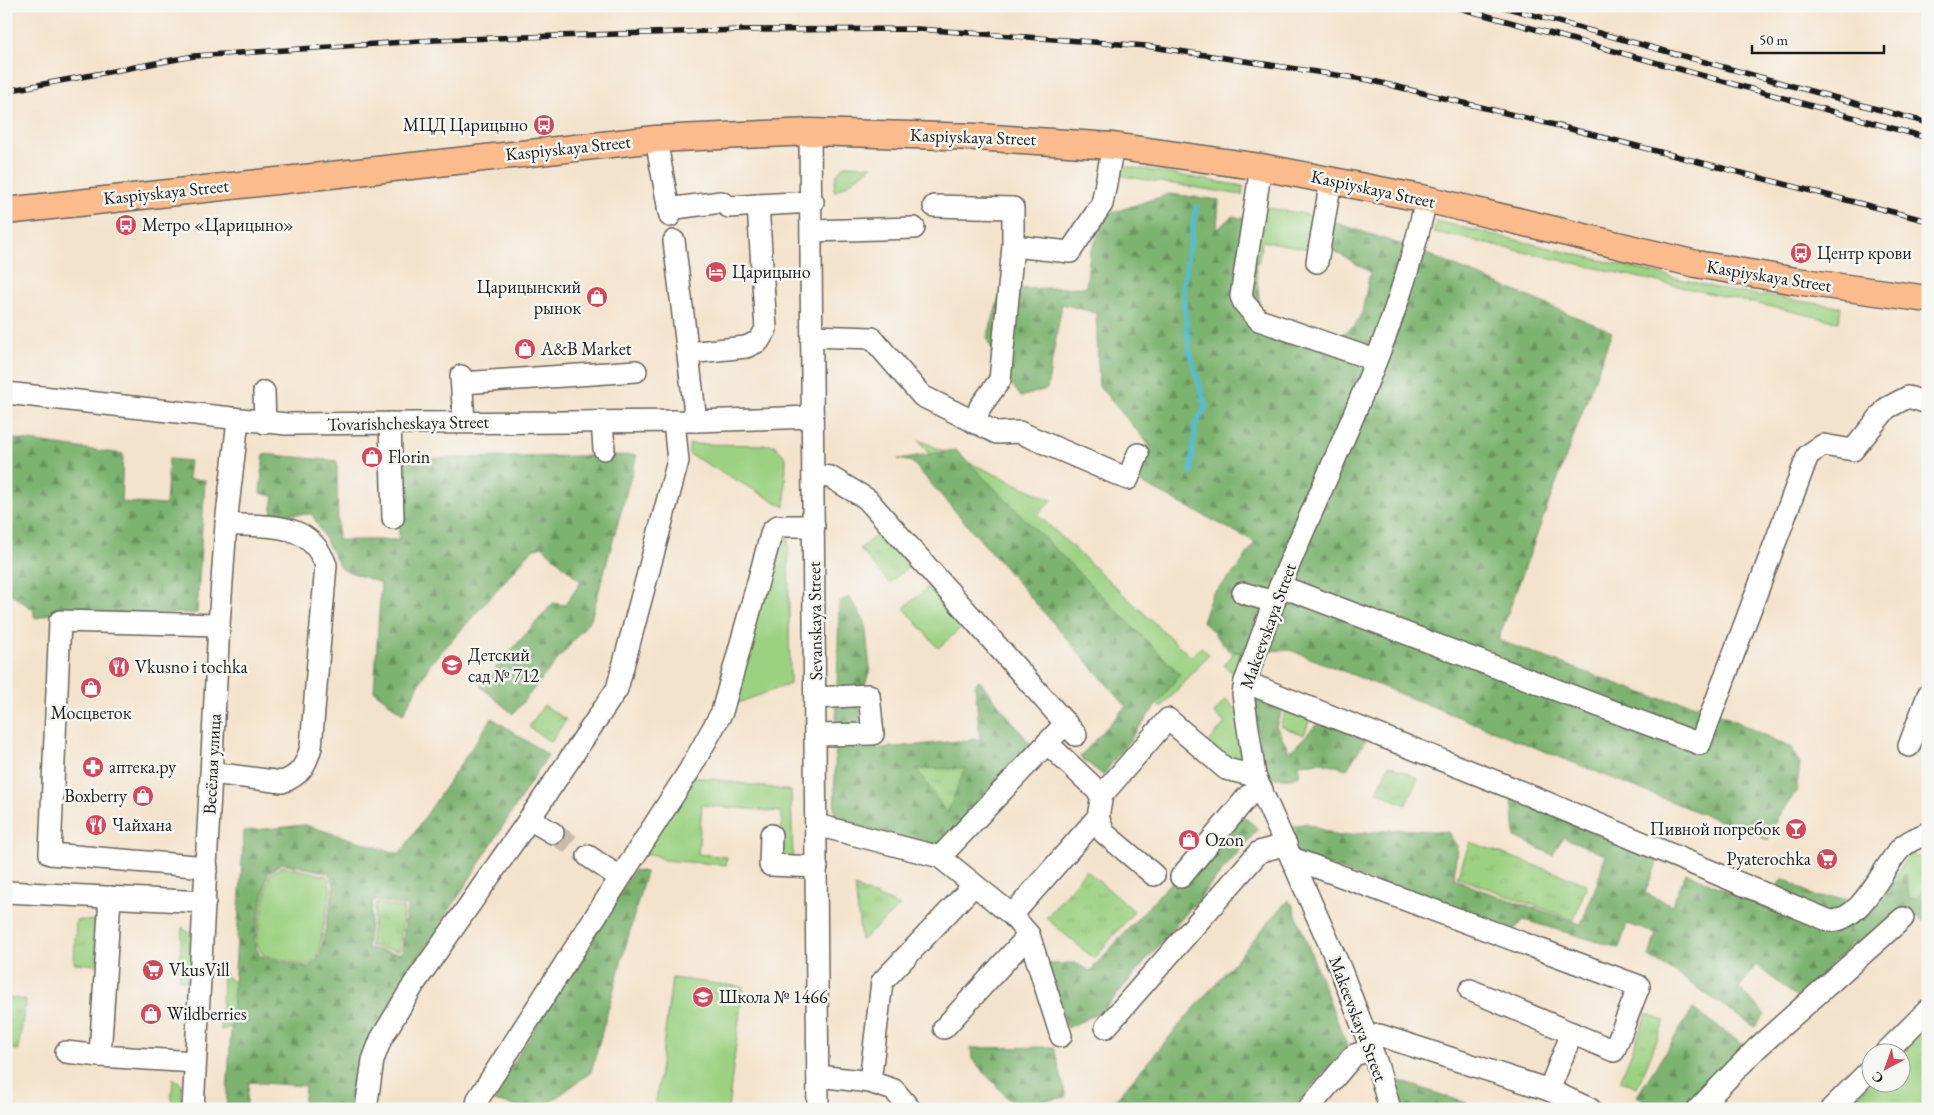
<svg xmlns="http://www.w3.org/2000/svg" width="1934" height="1115" viewBox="0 0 1934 1115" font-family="'EB Garamond',serif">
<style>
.grass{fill:#9cd182;stroke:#5c764f}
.forest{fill:url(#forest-firs);stroke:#4c6846;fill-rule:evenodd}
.wetland{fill:url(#wetland-marsh);stroke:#5c764f}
.park{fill:url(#park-tufts);stroke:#5c764f}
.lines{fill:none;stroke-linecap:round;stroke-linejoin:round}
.stream{stroke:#55bdd3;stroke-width:5}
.minor-tunnel{stroke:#c9bba9;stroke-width:21;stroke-dasharray:21 11;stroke-linecap:butt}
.minor-casing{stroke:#68625a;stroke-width:24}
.major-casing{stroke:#68625a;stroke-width:29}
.minor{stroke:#fff;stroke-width:21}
.major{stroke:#fbbb8d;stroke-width:26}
.rail-casing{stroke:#1c1c1c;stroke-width:5.5}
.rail{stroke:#f6f6f2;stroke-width:4;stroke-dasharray:11;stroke-linecap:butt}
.labels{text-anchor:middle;stroke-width:5;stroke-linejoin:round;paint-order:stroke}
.poi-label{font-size:18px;fill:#1c1c1c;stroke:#f6f6f2;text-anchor:start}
.street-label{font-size:18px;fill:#1c1c1c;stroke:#f6f6f2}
</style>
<defs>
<pattern id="forest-firs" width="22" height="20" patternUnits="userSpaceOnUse" patternTransform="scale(1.25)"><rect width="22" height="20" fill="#7db370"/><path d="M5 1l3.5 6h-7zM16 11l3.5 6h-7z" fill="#66915b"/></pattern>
<pattern id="wetland-marsh" width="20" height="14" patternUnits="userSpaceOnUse" patternTransform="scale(1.25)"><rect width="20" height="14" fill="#9cd182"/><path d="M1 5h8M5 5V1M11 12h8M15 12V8" fill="none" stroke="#86b370"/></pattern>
<pattern id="park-tufts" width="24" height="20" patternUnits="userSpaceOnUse" patternTransform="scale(1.25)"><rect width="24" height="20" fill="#9cd182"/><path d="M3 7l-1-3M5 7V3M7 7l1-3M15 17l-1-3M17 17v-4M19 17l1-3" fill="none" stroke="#86b370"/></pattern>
</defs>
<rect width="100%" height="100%" fill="#f6f6f2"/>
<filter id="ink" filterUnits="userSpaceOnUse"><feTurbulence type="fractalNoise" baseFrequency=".02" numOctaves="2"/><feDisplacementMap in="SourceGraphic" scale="10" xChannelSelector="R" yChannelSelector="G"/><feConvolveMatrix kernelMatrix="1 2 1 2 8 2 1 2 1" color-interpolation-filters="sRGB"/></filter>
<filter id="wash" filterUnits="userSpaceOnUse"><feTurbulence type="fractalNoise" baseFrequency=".0096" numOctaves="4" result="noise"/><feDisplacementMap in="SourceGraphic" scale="20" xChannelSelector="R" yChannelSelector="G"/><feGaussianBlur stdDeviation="1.12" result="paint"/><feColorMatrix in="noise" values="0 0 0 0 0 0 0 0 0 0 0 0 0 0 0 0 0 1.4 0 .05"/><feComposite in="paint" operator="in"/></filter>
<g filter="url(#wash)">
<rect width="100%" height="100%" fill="#f4e3cc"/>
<g class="grass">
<path d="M845,165l27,1 -27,20 -11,6c0,-13 2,-19 11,-27z"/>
<polygon points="1118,165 1243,186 1242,195 1116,175"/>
<polygon points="1258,206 1316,216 1310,249 1262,241 1258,263 1249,262"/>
<polygon points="1436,221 1730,291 1841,307 1839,322 1434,232"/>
<polygon points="919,440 1052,500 1038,515 1191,657 1201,647 1209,654 1161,708 1120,660 946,478"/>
<polygon points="689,444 774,445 786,457 785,507 689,454"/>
<polygon points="773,535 788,538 790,684 727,707"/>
<polygon points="928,587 962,627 938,648 904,608"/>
<polygon points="1240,611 1261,617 1239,679 1224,665 1233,654 1214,635"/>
<polygon points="1226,699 1239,713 1248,766 1232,766 1206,745 1225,723 1214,713"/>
<polygon points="1286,710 1310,719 1304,735 1280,726"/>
<polygon points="692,776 791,791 793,859 783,859 781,812 702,805 698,854 727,857 726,865 664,860 654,855 641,855"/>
<polygon points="1909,854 1928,858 1928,907 1882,899"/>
<polygon points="283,866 327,876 331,888 318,955 307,966 263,955 256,942 270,874"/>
<polygon points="182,927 193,936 192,981 179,980"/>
<polygon points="223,974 276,1015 221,1030"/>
<polygon points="672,978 743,987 728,1109 655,1109"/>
<polygon points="1928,1018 1928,1098 1922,1109 1841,1109 1872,1082 1902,1082 1902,1052 1895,1052"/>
<polygon points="173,1078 182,1084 181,1109 171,1109"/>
</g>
<g class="forest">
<polygon points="1169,194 1219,200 1217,230 1232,216 1250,220 1261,315 1337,337 1354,327 1362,313 1370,272 1326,246 1331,221 1417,250 1612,332 1498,640 1656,698 1686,702 1714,711 1791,748 1800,765 1796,792 1777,818 1768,840 1290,650 1234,652 1202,621 1212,594 1238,568 1255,542 1134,479 1150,446 1099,386 1096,313 1062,304 1047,389 1021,397 1000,368 987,338 999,298 1019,289 1086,287 1090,253 1108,214"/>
<polygon points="15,439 123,454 121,502 166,505 169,459 190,461 188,479 205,480 197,613 48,614 35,619 33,609 10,594 6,587 6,442"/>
<polygon points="956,450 1180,674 1103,775 1080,757 1126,706 912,462 898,459"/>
<polygon points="264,454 337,461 338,540 399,540 397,459 637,455 591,619 513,714 480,686 553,603 565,605 581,582 542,546 533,549 429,666 403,714 374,691 381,583 341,569 312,514 271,514 274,496 260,493"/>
<polygon points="849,597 865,622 870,669 859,704 863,750 980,739 975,685 979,680 1031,745 937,848 834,819 839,602"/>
<polygon points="1251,690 1285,702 1276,726 1290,752 1320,721 1366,740 1347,769 1321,762 1299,764 1299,775 1292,778 1265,778"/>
<path d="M492,718l56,37 -180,284 -10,70h-55l2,-23 -56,-4 -3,27h-20l18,-278 61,-6 95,29zM282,863l47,10 5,13 -14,70 -13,12 -47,-12 -6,-14 14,-69zM373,900l34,6 -6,48 -34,-6z"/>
<polygon points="1512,797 1658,860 1645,893 1672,905 1686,873 1762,905 1783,878 1816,897 1846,898 1858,913 1906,874 1909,898 1916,899 1928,887 1928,923 1907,912 1863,951 1853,943 1817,978 1822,985 1803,1002 1756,965 1739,988 1765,1014 1755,1027 1671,970 1649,957 1656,933 1627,924 1619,948 1524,920 1510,933 1296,853 1289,827 1306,823 1339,836 1399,829 1448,832 1457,846 1454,878 1478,889 1581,924 1598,881 1605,855 1563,837 1553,855 1515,837"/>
<polygon points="1240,813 1258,829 1103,1011 1067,1028 1048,964 1075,963 1090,971 1167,886 1191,872"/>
<polygon points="634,870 646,872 591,1072 541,1109 527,1109 490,1100"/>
<polygon points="1288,900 1292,904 1347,1046 1293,1109 1235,1109 1230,1105 1227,1109 1107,1109"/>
<polygon points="1693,1009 1749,1049 1691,1109 1657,1109 1637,1096"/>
<polygon points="1054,1047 1066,1097 1015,1106 972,1059 971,1048"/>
<polygon points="1397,1080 1484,1109 1399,1109"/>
</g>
<polygon class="wetland" points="6,997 26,1000 18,1050 6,1048"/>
<g class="park">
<polygon points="881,531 910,566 889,583 860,549"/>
<polygon points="544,705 566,720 551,742 529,727"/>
<polygon points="1389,765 1418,778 1406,805 1377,792"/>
<polygon points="965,768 947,814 917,769"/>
<polygon points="1470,842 1587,884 1574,920 1457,877"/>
<polygon points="1086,870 1134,911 1094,959 1046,918"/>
<polygon points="855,887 900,906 861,941"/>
<polygon points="376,903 404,908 399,951 370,946"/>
<polygon points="76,920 102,921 100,965 74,963"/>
<polygon points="1647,1014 1665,1021 1637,1088 1620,1081"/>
</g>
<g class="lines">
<polyline class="stream" points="1191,473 1195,426 1206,407 1189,349 1183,287 1196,207"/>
</g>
</g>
<g filter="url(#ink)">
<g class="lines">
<polyline class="minor-tunnel" points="553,833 588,856"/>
<g class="minor-casing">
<g id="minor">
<polyline points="810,132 818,1109"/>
<polyline points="656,139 670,216"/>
<polyline points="1261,167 1241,296 1244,303 1259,320 1375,360"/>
<polyline points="934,206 1013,208 1013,246 1070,252 1102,204 1113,146"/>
<polyline points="668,209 721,202 729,207 758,205"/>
<polyline points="812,231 914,228"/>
<polyline points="674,241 696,421"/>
<polyline points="1317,262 1331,180"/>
<polyline points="812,336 872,338 922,396 997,433 1019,432 1128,479 1138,454"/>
<polyline points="688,353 746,347 759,341 766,329 758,205 813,202"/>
<polyline points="461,376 464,421"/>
<polyline points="462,383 636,371"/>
<polyline points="264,392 265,423"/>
<polyline points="6,393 286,424 696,421 812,417"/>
<polyline points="602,421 604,449"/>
<polyline points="390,423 393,518"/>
<polyline points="975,423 980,407 1000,380 1013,246"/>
<polyline points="813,475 830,477 867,499 1076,735"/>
<polyline points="1280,586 1700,744 1808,455 1823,445 1853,450 1887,408 1908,397 1928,403"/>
<polyline points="1243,593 1274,602"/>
<path d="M1245,682l257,102 328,137c32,0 52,-53 71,-73 7,-7 17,-11 27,-15"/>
<polyline points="816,698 869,695 873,734 816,735"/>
<polyline points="1047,743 1102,795"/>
<polyline points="1909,746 1928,695"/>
<path d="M212,773l70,9c18,-6 24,-17 29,-35l15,-182c-18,-46 -58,-37 -100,-41"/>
<polyline points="1098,817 1104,833 1154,875"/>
<polyline points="529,819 553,833"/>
<polyline points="817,825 940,857 1012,915 1098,817 1102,795 1168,719 1226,769 1255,776"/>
<polyline points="771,835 770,865 817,867"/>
<polyline points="588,856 619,877"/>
<polyline points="940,857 1066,723"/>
<polyline points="1292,858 1639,986 1614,1051 1470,990"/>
<polyline points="207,867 50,854 60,621 219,625"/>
<polyline points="1181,877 1248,796 1262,790"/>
<polyline points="6,892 205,902"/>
<polyline points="110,897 100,1056 195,1062"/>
<polyline points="1012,915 1029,935 1061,1036"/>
<polyline points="1106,1027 1259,852 1286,844"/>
<polyline points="944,1028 1029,935"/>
<polyline points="1367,1037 1379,1035 1549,1090 1590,1109"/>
<polyline points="66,1052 100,1056"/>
<polyline points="1886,1052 1928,1010"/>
<polyline points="818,1076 870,1082 894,1090 910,1109"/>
<polyline points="870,1082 882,982 974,885"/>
<polyline points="1549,1090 1572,1033"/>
<polyline points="193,1109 219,625 226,524 238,420"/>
<polyline points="366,1109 373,1060 381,1039 414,984 524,827 617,689 678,461 674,421"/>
<polyline points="476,1109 478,1099 689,771 722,712 772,531 778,526 814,526"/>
<polyline points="1308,1109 1354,1055 1371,1050"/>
<path d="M1390,1109l-13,-45 -37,-96 -85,-192 -12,-82 2,-12c12,-32 23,-65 35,-96 52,-126 118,-253 146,-387"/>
<polyline points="1698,1109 1757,1048 1903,918"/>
<polyline points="1831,1109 1872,1068"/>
</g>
</g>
<g class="major-casing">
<polyline id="major" points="6,211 656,139 810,132 977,137 1113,146 1261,167 1426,199 1696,264 1796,281 1928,299"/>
</g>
<use href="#minor" class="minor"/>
<use href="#major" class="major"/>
<g class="rail-casing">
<g id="rail">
<polyline points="1452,6 1928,138"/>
<polyline points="1500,6 1928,123"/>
<polyline points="6,91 194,56 435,40 741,30 918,29 1146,46 1369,80 1555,125 1928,221"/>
</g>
</g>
<use href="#rail" class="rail"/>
</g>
</g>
<defs>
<g id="bus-disc" transform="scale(1.125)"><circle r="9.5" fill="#d1495b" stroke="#f6f6f2"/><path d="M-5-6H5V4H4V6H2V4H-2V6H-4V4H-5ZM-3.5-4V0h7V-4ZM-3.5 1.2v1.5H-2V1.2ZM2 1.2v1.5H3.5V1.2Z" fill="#fff"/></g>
<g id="hotel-disc" transform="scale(1.125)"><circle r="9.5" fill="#d1495b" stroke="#f6f6f2"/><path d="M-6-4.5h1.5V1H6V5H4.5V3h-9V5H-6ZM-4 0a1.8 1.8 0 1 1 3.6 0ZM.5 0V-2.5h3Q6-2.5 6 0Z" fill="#fff"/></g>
<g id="shop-disc" transform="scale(1.125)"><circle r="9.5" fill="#d1495b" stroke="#f6f6f2"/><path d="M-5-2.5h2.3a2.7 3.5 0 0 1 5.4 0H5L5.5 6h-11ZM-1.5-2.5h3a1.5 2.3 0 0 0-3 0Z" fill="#fff"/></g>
<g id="school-disc" transform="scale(1.125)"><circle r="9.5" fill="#d1495b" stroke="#f6f6f2"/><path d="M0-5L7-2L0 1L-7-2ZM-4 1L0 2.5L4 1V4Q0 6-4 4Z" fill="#fff"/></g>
<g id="restaurant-disc" transform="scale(1.125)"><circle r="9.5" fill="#d1495b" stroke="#f6f6f2"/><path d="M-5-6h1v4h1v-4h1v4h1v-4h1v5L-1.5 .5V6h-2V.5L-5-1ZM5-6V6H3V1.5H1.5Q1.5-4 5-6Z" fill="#fff"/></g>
<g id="pharmacy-disc" transform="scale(1.125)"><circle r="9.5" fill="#d1495b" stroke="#f6f6f2"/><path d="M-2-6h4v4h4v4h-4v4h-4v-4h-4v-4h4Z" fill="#fff"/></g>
<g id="bar-disc" transform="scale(1.125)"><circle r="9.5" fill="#d1495b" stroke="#f6f6f2"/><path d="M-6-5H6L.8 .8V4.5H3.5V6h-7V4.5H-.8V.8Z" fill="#fff"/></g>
<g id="supermarket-disc" transform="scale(1.125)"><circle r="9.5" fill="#d1495b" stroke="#f6f6f2"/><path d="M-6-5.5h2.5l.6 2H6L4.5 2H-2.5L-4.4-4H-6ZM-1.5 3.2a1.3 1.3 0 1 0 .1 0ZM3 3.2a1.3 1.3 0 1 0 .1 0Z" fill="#fff"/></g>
</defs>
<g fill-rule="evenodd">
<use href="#bus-disc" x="544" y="125"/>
<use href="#bus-disc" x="126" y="225"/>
<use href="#bus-disc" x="1801" y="253"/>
<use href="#hotel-disc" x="716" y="272"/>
<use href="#shop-disc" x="597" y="297"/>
<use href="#shop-disc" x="525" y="349"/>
<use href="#shop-disc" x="372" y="457"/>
<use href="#school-disc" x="452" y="665"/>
<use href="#restaurant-disc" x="119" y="667"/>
<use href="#shop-disc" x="91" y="688"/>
<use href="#pharmacy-disc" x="93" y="767"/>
<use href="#shop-disc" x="143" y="796"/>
<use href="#restaurant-disc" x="96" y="825"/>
<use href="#bar-disc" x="1796" y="829"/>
<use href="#shop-disc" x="1189" y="840"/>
<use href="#supermarket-disc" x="1827" y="859"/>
<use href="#supermarket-disc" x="153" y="970"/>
<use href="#school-disc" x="703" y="997"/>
<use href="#shop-disc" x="151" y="1014"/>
</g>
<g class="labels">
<g class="poi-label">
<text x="528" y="131" text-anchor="end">МЦД Царицыно</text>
<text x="142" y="231">Метро «Царицыно»</text>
<text x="1817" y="259">Центр крови</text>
<text x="732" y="278">Царицыно</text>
<text x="581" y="293" text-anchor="end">Царицынский<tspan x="581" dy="21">рынок</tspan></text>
<text x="541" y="355">A&amp;B Market</text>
<text x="388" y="463">Florin</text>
<text x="468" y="661">Детский<tspan x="468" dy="21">сад № 712</tspan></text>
<text x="135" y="673">Vkusno i tochka</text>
<text x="91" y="719" text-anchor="middle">Мосцветок</text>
<text x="109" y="773">аптека.ру</text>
<text x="127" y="802" text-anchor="end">Boxberry</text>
<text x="112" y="831">Чайхана</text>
<text x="1780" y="835" text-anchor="end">Пивной погребок</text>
<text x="1205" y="846">Ozon</text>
<text x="1811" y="865" text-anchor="end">Pyaterochka</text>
<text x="169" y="976">VkusVill</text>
<text x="719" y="1003">Школа № 1466</text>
<text x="167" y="1020">Wildberries</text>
</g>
<g class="street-label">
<text transform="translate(973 137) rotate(2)" y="6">Kaspiyskaya Street</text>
<text transform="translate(568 148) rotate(-6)" y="6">Kaspiyskaya Street</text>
<text transform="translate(1373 189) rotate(12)" y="6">Kaspiyskaya Street</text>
<text transform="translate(166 192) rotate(-6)" y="6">Kaspiyskaya Street</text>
<text transform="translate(1769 276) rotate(9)" y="6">Kaspiyskaya Street</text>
<text transform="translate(408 423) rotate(-1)" y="6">Tovarishcheskaya Street</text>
<text transform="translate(815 621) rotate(-91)" y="6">Sevanskaya Street</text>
<text transform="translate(1268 626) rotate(-70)" y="6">Makeevskaya Street</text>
<text transform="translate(212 764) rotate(-87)" y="6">Весёлая улица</text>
<text transform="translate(1358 1019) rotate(69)" y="6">Makeevskaya Street</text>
</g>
</g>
<rect width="1934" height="1115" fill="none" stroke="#f6f6f2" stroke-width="25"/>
<g transform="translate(1886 1068) rotate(221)"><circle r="24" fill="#f6f6f2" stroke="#9f9f9c"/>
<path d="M0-4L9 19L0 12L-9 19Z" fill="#d1495b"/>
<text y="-8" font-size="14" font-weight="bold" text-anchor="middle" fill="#1c1c1c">С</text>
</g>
<path d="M1752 45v8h132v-8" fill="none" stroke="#1c1c1c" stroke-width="2.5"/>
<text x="1759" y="45" font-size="15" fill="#1c1c1c" stroke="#f6f6f2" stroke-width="4" paint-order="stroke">50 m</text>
</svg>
